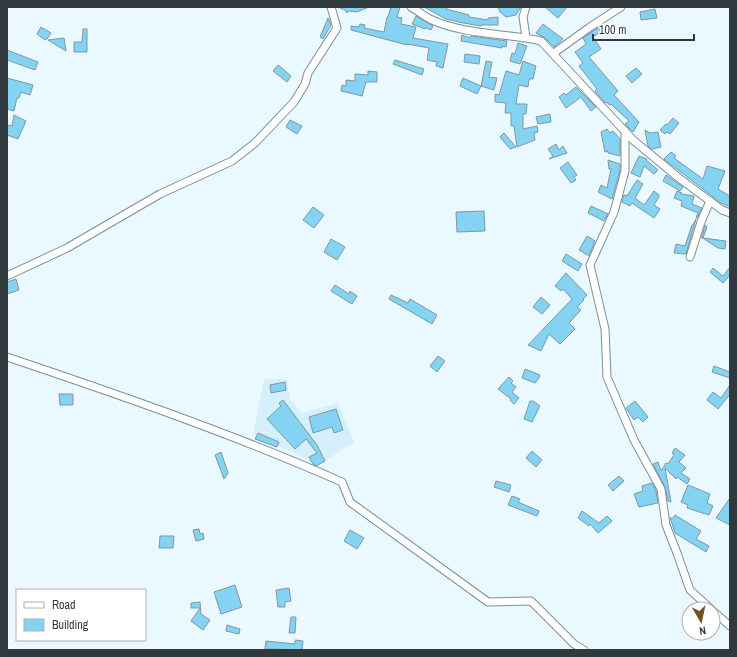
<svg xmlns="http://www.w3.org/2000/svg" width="737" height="657" viewBox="0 0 737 657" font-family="'Archivo Narrow',sans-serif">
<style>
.built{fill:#d5f0fb}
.building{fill:#84d3f2;stroke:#8097a1}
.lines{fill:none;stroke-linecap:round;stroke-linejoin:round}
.minor-casing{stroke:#79909a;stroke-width:9}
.minor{stroke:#fff;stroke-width:7}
</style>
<rect width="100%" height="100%" fill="#eaf9ff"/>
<polygon class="built" points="264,379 287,379 290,399 302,413 338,403 354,442 319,465 253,434"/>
<g class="building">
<polygon points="340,7 369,7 357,12 349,11 347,13 345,10 340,8"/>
<polygon points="391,7 400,7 397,17 402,18 401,24 416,27 413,38 448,44 443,68 436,66 437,62 427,60 429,48 407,44 407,45 351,30 351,26 359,27 360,24 365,25 364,28 384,32 387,17 388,17"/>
<polygon points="424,7 448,7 446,9 469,15 469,17 488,20 488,18 498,17 498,25 481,25 481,26 463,23 446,19"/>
<polygon points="498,7 521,7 516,15 506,17 500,12"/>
<polygon points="545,7 567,7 558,18"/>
<polygon points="655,9 657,18 641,20 640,12"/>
<polygon points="416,16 433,26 431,30 426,28 425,29 412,24"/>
<polygon points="328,18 331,25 323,39 320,37"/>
<polygon points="543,24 563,39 554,47 545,38 536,33"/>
<polygon points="41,27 51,33 47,39 45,40 37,34"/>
<polygon points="599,27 602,31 593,37 601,49 589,57 618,91 614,95 639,122 633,132 625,124 629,121 611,104 610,105 606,102 605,103 595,91 597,89 579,66 583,63 575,52 586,44 583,38"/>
<polygon points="83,29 87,29 87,52 74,52 74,42 82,42"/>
<polygon points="462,35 470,38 471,36 507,41 506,47 502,46 502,48 461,41"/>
<polygon points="64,38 66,51 48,40"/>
<polygon points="518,43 527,46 520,64 510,61 512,53 515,54"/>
<polygon points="7,50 38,62 35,70 7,60"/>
<polygon points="465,54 480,56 479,64 464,62"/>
<polygon points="395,60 424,69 422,75 393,64"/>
<polygon points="486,61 492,62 489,77 497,78 494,90 481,86 477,94 460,86 463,78 481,86"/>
<polygon points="523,61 536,66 533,79 529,79 528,87 519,85 516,104 527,104 526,114 523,114 523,129 537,126 538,132 534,133 535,140 517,147 514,126 511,126 511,113 505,113 506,103 495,102 495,94 499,95 506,71 519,75"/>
<polygon points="278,65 291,76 287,82 273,71"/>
<polygon points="636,68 642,74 632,83 626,76"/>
<polygon points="368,71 377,72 377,82 366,82 362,96 341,91 342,85 346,86 346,80 355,81 355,74 368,75"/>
<polygon points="7,78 33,85 30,95 21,92 19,98 17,98 14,111 7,109"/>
<polygon points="576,87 596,107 591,111 581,97 566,108 559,97 564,93 566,95"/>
<polygon points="550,114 551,122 538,124 536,117"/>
<polygon points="14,115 26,121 18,139 7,135 7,127 9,125 12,126"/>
<polygon points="673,118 679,123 670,134 667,132 665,134 660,130 666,124 667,125"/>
<polygon points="290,120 302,126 297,134 286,127"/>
<polygon points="607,129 610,133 613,131 620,139 620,156 608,153 608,151 605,152 601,132"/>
<polygon points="645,130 650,133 658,132 661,147 652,149 648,146"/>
<polygon points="504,133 516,147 510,149 500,137"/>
<polygon points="556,144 559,150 563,146 567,153 549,159 553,156 548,149"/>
<polygon points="671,152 676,156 674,158 703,179 707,166 725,171 718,189 730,196 730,207 721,203 664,159"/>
<polygon points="639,156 647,159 646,160 658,170 654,174 644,166 640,177 631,173"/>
<polygon points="608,160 620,164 620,170 612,199 598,192 601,185 607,188 611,169 609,169"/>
<polygon points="568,162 577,175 574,177 576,180 571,183 560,168"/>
<polygon points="666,175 683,187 680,191 663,181"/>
<polygon points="637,180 643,184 635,198 644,205 654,191 659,195 659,197 654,205 660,209 654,218 632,203 630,206 622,202 624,195 627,196"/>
<polygon points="677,191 682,193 681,194 694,196 692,204 702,208 697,218 696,218 698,213 681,206 682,201 674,198"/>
<polygon points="591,206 608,214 604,221 588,213"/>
<polygon points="313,207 324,215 314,228 303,220"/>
<polygon points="484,211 485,231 457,232 456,212"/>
<polygon points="696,219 686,254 674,253 676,244 685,246 692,225 693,225"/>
<polygon points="705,225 707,227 703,238 726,241 725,249 718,248 701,237 702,237"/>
<polygon points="587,236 595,241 589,256 579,250"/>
<polygon points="331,239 345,247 337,260 324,252"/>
<polygon points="566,254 582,264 578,271 562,261"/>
<polygon points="730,267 730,275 723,283 710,272 713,268 723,276"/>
<polygon points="566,273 587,295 583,299 584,300 577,307 581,310 569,323 575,329 560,344 549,334 541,351 528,345 572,299 563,289 561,291 555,286"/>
<polygon points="16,279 19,290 7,294 7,282"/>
<polygon points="335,285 349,294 350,291 357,296 352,304 331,291"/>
<polygon points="391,295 408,303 410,299 437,315 432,324 389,299"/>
<polygon points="541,297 550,305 542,314 533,307"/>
<polygon points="438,356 445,361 437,372 430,366"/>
<polygon points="714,366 730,372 730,378 712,372"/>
<polygon points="525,369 540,375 539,378 535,383 522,378"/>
<polygon points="509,377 513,381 511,383 516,387 512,392 519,398 514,404 510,400 511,399 498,389"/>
<polygon points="285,382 286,390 271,393 270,385"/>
<polygon points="730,385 730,394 718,409 707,400 713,392 721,398"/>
<polygon points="59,394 73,394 73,405 60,405"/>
<polygon points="283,400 317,445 325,461 316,466 313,464 309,457 317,453 306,439 295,449 267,419 281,406 279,403"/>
<polygon points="530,401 533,401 540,406 532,422 524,419"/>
<polygon points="635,401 648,417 643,422 638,417 634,420 626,408"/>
<polygon points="336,409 343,430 334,433 332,427 313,433 309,417"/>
<polygon points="258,433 279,442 277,447 255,439"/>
<polygon points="675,448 685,455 679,462 686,468 681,473 690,479 687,484 677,477 676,479 665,468 671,502 668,501 665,487 653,464 658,462 661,471 666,463 668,464 674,455 672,453"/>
<polygon points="532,451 542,460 536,467 526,458"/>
<polygon points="221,452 228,473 224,479 215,455"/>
<polygon points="619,476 624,481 613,491 608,485"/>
<polygon points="496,481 511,485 509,492 494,487"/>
<polygon points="652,483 656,491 658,503 639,507 634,494 643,491 642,486"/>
<polygon points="688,485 710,494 707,503 713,506 709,515 687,508 688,505 681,502"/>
<polygon points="512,496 520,499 518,502 539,511 537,516 508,505"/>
<polygon points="730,498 730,525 716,518"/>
<polygon points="582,511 599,523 607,516 612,521 598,533 590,524 589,526 578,518"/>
<polygon points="675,515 701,531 696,539 709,546 706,552 675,533 670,517 672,519"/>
<polygon points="199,529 200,534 203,533 204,539 196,541 193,530"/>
<polygon points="350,530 364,538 357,549 344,541"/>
<polygon points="160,536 174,536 173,548 159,548"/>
<polygon points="235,585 242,607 221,614 214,592"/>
<polygon points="289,588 291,601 285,602 285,607 278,607 276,590"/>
<polygon points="200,602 201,614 210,620 203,630 191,621 200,608 191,608 191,603"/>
<polygon points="291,617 296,617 295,633 289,633"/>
<polygon points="227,625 240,629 239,634 226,631"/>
<polygon points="295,640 303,641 302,650 265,649 266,641 295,644"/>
</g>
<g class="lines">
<g class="minor-casing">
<g id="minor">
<path d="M411,7c7,4 14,10 21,13 34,15 73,13 109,21l92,99 46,38 43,32 8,3"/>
<polyline points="526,37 523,17 526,7"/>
<polyline points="554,53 590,27 621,7"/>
<polyline points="625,131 625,171 614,212 590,265 605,329 607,377 634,440 661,489 666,525 677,553 690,590 711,609"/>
<polyline points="690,257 701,222 710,201"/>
<polyline points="7,276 67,248 160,194 232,161 255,143 294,102 305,84 308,73 337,28 331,7"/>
<path d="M7,357c113,38 226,77 335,125l8,20 138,100 43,-1 43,43 10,6"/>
<polyline points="713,611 730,626"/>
</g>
</g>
<use href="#minor" class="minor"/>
</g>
<rect width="737" height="657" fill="none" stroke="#30393d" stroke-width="16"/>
<rect x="16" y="589" width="130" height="52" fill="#ffffff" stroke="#acb0b1"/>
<rect x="24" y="602" width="20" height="6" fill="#ffffff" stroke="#acb0b1"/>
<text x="52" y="609" font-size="12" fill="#30393d">Road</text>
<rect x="24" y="619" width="20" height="12" fill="#84d3f2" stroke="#acb0b1"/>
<text x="52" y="629" font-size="12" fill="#30393d">Building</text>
<g transform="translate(701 621) rotate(171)"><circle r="19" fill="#ffffff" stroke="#acb0b1"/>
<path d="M0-3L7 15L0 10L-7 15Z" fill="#705227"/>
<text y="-6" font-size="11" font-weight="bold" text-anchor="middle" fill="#30393d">N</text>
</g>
<path d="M593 34v6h101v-6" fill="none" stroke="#30393d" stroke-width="2"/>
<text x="599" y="34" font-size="12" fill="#30393d" stroke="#ffffff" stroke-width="3" paint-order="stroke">100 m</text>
</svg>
